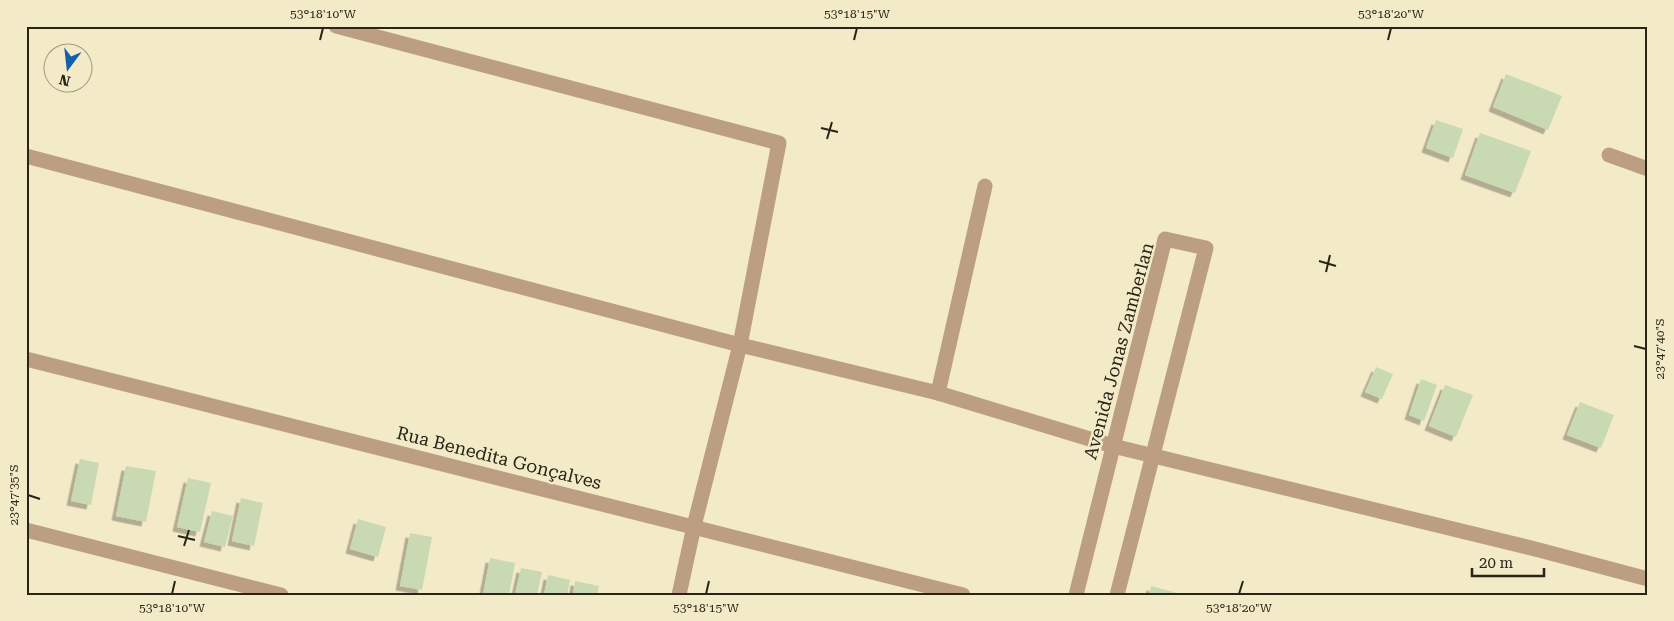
<svg xmlns="http://www.w3.org/2000/svg" width="1674" height="621" viewBox="0 0 1674 621" font-family="'Roboto Serif',serif">
<style>
.building{fill:#c9dab3;filter:url(#shadow)}
.lines{fill:none;stroke-linecap:round;stroke-linejoin:round}
.minor{stroke:#bc9e83;stroke-width:15}
.ticks{fill:none;stroke:#282417;stroke-width:2}
.labels{text-anchor:middle;stroke-width:5;stroke-linejoin:round;paint-order:stroke}
.street-label{font-size:18px;fill:#282417;stroke:#f3eac7}
.neatline{fill:none;stroke:#282417;stroke-width:2}
.ticks-label{font-size:12px;text-anchor:middle;fill:#282417}
</style>
<defs>
<filter id="shadow"><feDropShadow dx="-4.5" dy="4.5" stdDeviation="0" flood-color="#0004"/></filter>
</defs>
<rect width="100%" height="100%" fill="#f3eac7"/>
<g class="building">
<polygon points="1506,74 1562,96 1548,130 1493,107"/>
<polygon points="1436,120 1463,129 1453,158 1426,148"/>
<polygon points="1480,133 1531,151 1515,193 1465,175"/>
<polygon points="1376,367 1393,374 1382,399 1365,392"/>
<polygon points="1421,379 1437,385 1424,421 1409,415"/>
<polygon points="1445,385 1473,395 1456,437 1429,426"/>
<polygon points="1580,402 1614,415 1601,448 1567,435"/>
<polygon points="80,459 99,463 91,505 71,501"/>
<polygon points="126,466 156,471 146,522 116,516"/>
<polygon points="188,478 211,483 200,532 177,527"/>
<polygon points="241,498 263,503 254,546 232,541"/>
<polygon points="212,511 233,516 225,547 204,542"/>
<polygon points="358,519 386,527 378,557 350,549"/>
<polygon points="410,533 432,537 422,590 400,586"/>
<polygon points="490,558 515,563 509,595 483,595"/>
<polygon points="521,568 542,572 537,595 515,595"/>
<polygon points="548,575 570,580 567,595 544,595"/>
<polygon points="575,581 599,586 597,595 573,595"/>
<polygon points="1151,586 1181,594 1181,595 1149,595"/>
</g>
<g class="lines">
<g class="minor">
<polyline points="336,26 779,143 740,345 694,526 679,595"/>
<polyline points="1609,155 1648,169"/>
<polyline points="26,156 740,345 938,393 1113,446 1539,550 1648,579"/>
<polyline points="26,359 963,595"/>
<polyline points="938,393 985,186"/>
<polyline points="26,530 281,595"/>
<polyline points="1076,595 1165,239 1206,248 1117,595"/>
</g>
</g>
<path class="ticks" d="M320,40l3,-12M854,40l3,-12M1388,40l3,-12M821,128l17,4M827,139l5,-17M1319,261l17,5M1326,272l4,-17M1634,346l12,3M28,495l12,4M178,536l17,4M184,546l5,-16M172,594l3,-13M706,594l3,-13M1239,594l4,-13"/>
<g class="labels">
<g class="street-label">
<text transform="translate(1119 351) rotate(-75)" y="6">Avenida Jonas Zamberlan</text>
<text transform="translate(499 458) rotate(14)" y="6">Rua Benedita Gonçalves</text>
</g>
</g>
<rect width="1674" height="621" fill="none" stroke="#f3eac7" stroke-width="55"/>
<g transform="translate(68 68) rotate(195)"><circle r="24" fill="#f3eac7" stroke="#a29b81"/>
<path d="M0-4L9 19L0 12L-9 19Z" fill="#115fae"/>
<text y="-8" font-size="14" font-weight="bold" text-anchor="middle" fill="#282417">N</text>
</g>
<path d="M1472 568v8h72v-8" fill="none" stroke="#282417" stroke-width="2.5"/>
<text x="1479" y="568" font-size="15" fill="#282417" stroke="#f3eac7" stroke-width="4" paint-order="stroke">20 m</text>
<rect x="28" y="28" width="1618" height="566" class="neatline"/>
<g class="ticks-label">
<text x="323" y="18">53°18'10"W</text>
<text x="857" y="18">53°18'15"W</text>
<text x="1391" y="18">53°18'20"W</text>
<text transform="translate(1660 349) rotate(-90)" y="4">23°47'40"S</text>
<text transform="translate(14 495) rotate(-90)" y="4">23°47'35"S</text>
<text x="172" y="612">53°18'10"W</text>
<text x="706" y="612">53°18'15"W</text>
<text x="1239" y="612">53°18'20"W</text>
</g>
</svg>
